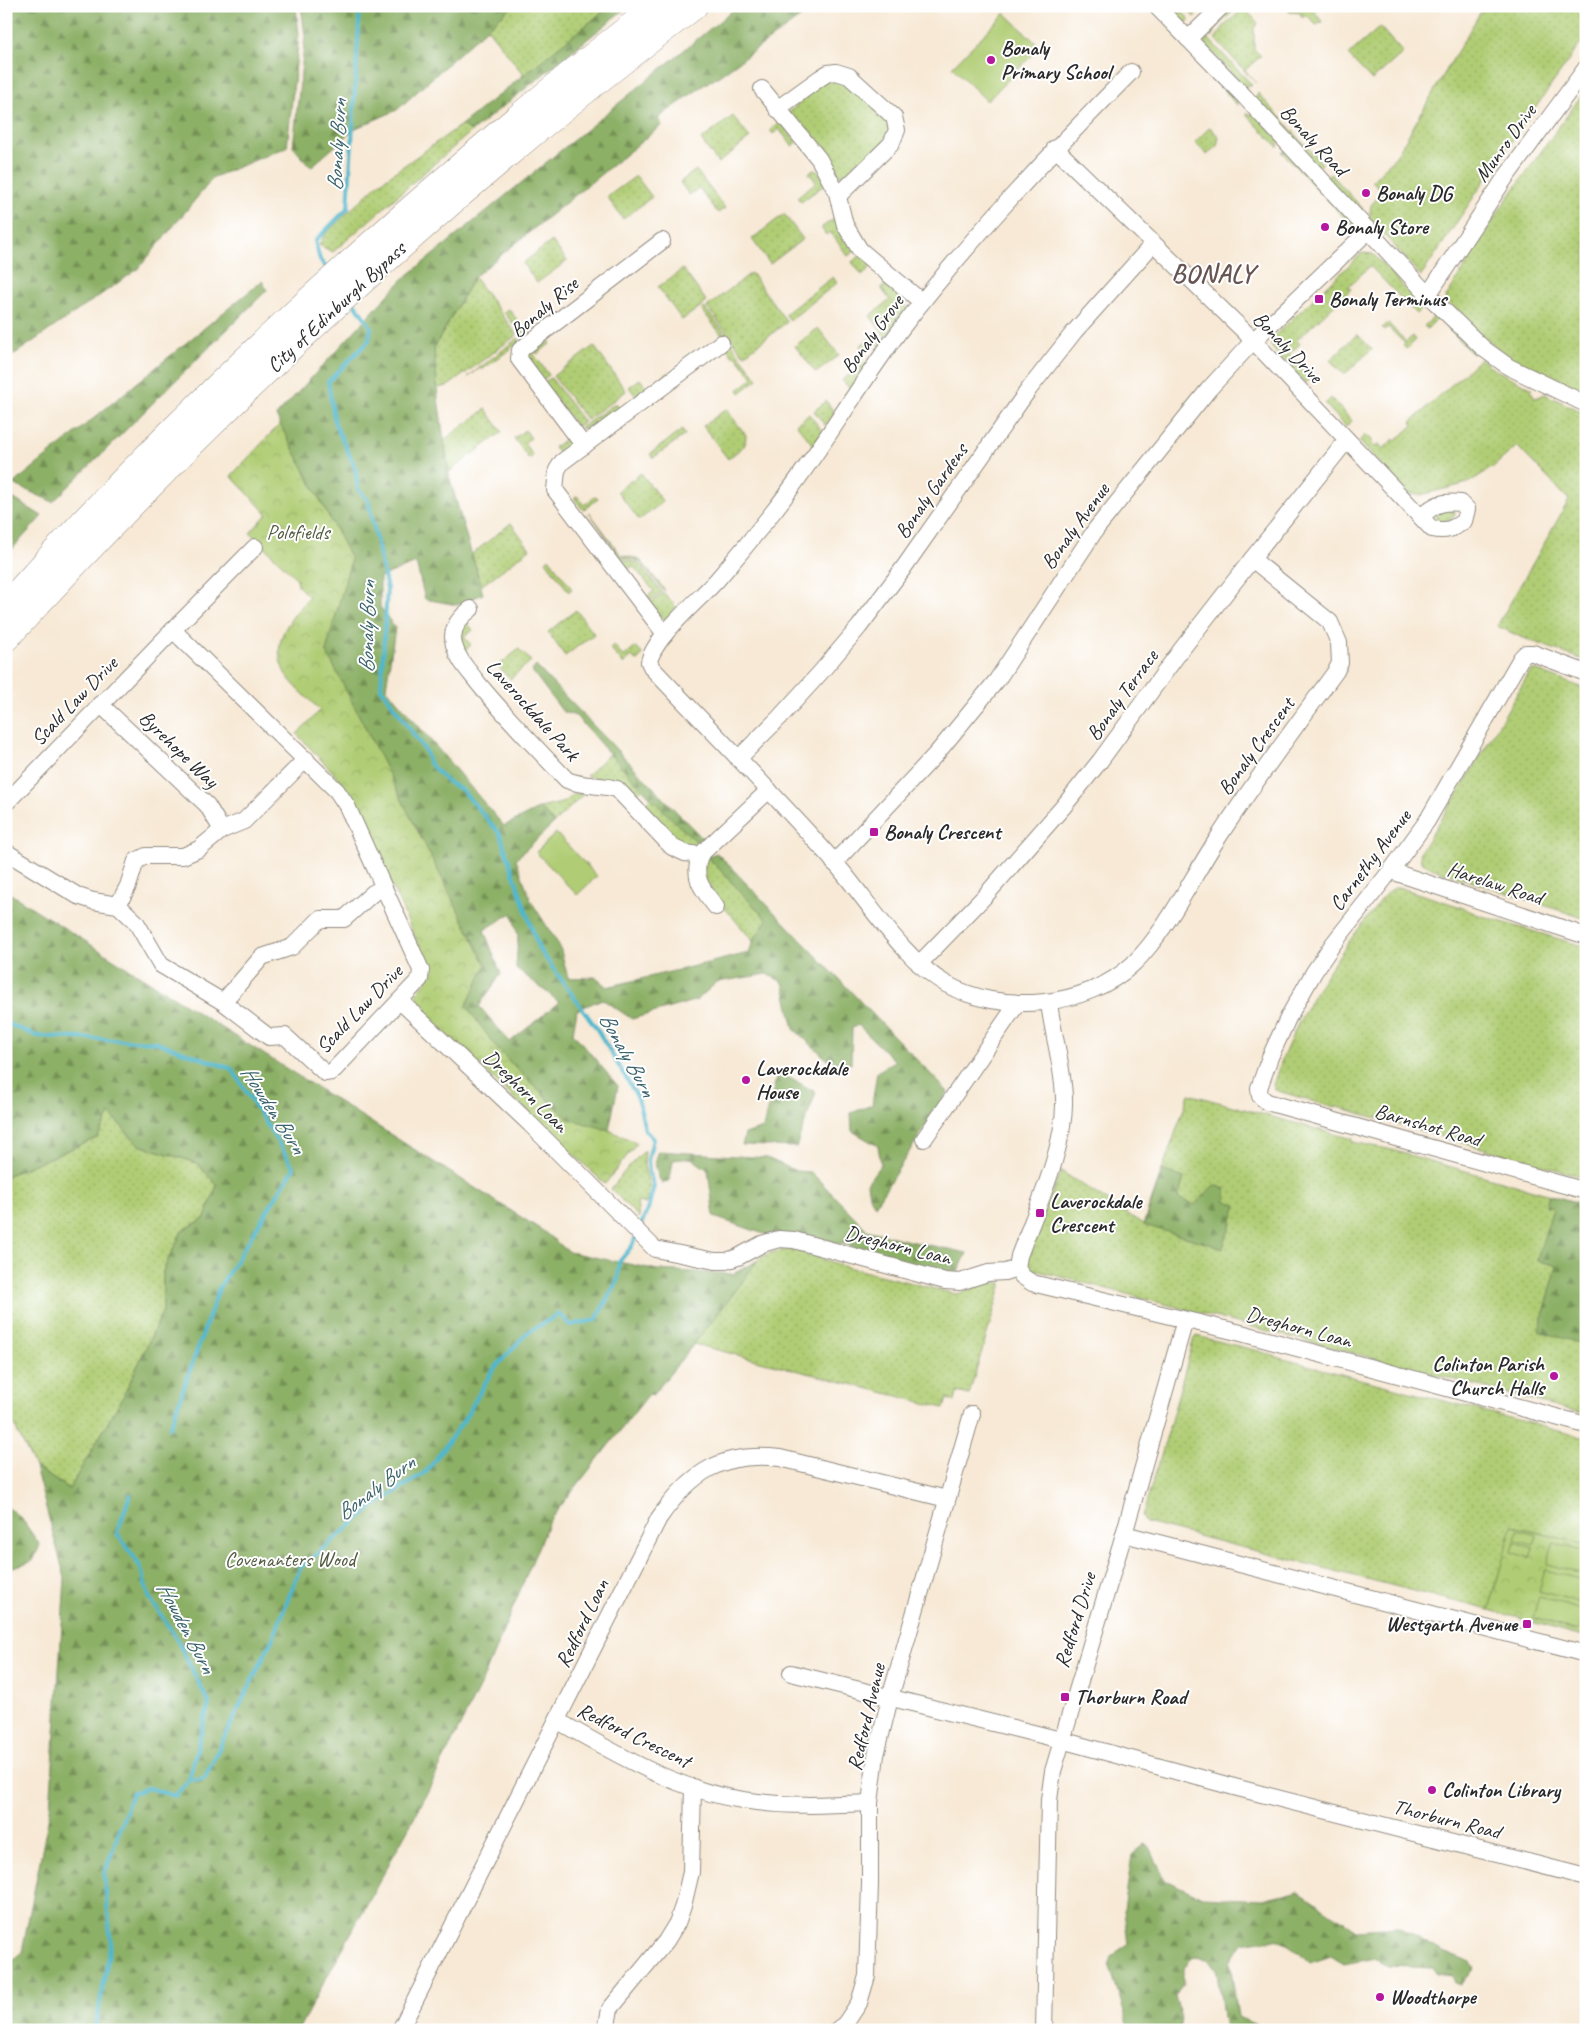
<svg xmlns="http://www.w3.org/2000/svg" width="1592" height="2036" viewBox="0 0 1592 2036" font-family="Caveat,sans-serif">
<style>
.grass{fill:url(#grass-dots);stroke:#6e7c50}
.forest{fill:url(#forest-firs);stroke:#5c6e48;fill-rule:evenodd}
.park{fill:url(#park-crowns);stroke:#6e7c50}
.pitch{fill:#b0cd74;stroke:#6e7c50}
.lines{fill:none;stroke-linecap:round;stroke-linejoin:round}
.stream{stroke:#50b7ce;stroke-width:4}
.street-casing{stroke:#918a80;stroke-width:18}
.highway-casing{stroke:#918a80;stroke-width:29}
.street{stroke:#fff;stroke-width:16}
.highway{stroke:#fff;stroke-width:28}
.poi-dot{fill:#b5179e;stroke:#fff;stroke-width:2}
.labels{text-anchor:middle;stroke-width:4;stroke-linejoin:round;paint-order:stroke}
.poi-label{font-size:21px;font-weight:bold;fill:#2b2b2b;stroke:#fff;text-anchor:start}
.street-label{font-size:21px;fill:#2b2b2b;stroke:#fff}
.park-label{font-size:21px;fill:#535c41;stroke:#fff}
.water-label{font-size:22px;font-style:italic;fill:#3a636c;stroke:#fff}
.district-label{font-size:26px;font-weight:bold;letter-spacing:1px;fill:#675553;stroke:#fff}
</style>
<defs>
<pattern id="grass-dots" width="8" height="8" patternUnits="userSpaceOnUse" patternTransform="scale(1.25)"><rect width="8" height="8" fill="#b0cd74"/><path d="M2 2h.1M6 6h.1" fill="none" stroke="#98b065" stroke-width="1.8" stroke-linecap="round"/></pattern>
<pattern id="forest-firs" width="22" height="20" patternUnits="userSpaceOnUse" patternTransform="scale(1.25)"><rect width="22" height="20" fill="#8cb066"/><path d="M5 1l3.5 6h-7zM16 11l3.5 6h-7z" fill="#738f54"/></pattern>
<pattern id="park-crowns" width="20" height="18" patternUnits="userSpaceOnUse" patternTransform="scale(1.25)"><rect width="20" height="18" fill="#b0cd74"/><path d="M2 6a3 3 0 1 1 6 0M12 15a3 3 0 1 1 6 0" fill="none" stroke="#98b065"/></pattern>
</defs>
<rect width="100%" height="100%" fill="#fff"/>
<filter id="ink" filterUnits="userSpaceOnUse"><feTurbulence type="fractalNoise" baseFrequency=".02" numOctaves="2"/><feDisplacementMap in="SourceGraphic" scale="10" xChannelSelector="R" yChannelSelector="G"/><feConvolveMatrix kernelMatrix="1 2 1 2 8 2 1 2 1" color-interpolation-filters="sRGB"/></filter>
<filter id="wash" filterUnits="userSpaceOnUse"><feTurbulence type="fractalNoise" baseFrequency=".0096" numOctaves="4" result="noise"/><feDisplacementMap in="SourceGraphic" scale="20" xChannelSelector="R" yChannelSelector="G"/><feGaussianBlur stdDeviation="1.12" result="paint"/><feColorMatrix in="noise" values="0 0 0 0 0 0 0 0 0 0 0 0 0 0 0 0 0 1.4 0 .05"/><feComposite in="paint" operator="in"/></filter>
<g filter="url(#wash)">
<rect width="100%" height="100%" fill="#f7e9d5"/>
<g class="grass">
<polygon points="513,6 610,6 519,79 524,75 487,28"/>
<polygon points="1165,6 1177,6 1190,20 1186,23 1181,22"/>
<polygon points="1184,6 1205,6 1194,17"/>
<polygon points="1234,6 1239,6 1219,25 1211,37 1208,34 1209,28"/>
<polygon points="1290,6 1321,6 1315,12 1323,22 1316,25 1308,16 1301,16 1301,13 1289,12"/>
<polygon points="1484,6 1586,6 1586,36 1493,168 1421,276 1369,218 1371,205 1383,192 1372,181 1396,156"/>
<polygon points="1244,8 1258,23 1254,28 1254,49 1261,56 1245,70 1256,83 1215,39 1224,26"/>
<polygon points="1380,27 1403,53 1372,80 1348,55"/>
<polygon points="1207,37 1252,85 1244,86 1205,44"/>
<polygon points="1206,72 1214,72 1238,97 1238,106"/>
<polygon points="837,77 892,121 884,142 851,171 842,176 834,172 788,113 821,83"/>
<path d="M1586,89v304c-34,-15 -70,-29 -99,-53 -15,-12 -28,-27 -42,-41l55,-90z"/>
<polygon points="1258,93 1322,163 1319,169 1255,100"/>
<polygon points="1246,114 1255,114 1279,140 1278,147"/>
<polygon points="733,116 750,138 718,163 701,140"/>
<polygon points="780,122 797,143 792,146 779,129 773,134 770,130"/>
<polygon points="461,125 472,131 333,252 319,245 325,234 378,184"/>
<polygon points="1210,127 1219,137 1217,146 1207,155 1195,142"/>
<polygon points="1289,150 1358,227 1352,226 1282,152"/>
<polygon points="696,170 725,208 718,213 699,188 689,195 680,182"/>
<polygon points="813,170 817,170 827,183 801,202 797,197 816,182 809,173"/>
<polygon points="1330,173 1363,209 1361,215 1326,177"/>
<polygon points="636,176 652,197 623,219 607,197"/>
<polygon points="784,214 803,239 770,264 752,239"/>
<polygon points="837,217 856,250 848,256 830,232 826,235 822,229 822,227"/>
<polygon points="552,241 567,261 537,283 523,263"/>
<polygon points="1362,253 1373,254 1423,307 1416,314 1370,266 1349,286 1351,289 1297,340 1300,344 1289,354 1311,377 1305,383 1272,348 1271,345 1272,338"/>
<polygon points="861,255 872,266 862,275 852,262"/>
<polygon points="683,269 707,302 682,320 658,287"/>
<polygon points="751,273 787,322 744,355 707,307"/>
<polygon points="474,277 517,335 448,386 437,388 434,348"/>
<polygon points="833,277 837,283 790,320 785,314"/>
<polygon points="890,283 900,291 898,293 903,299 907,309 886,337 870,316 890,300 881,288"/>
<polygon points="705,308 727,336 724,338 702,310"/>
<polygon points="509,309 527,333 522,336 504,312"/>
<polygon points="1437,314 1474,353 1472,354 1438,318 1427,329 1424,326"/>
<polygon points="1388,323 1406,342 1413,336 1416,340 1406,349 1403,346 1405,344 1388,327 1384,330 1382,328"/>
<polygon points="818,328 839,355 816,373 795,346"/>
<polygon points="877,332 883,340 881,348 876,342 864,352 860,346"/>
<polygon points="1357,334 1372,349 1344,375 1330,360"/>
<polygon points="545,336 551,343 537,354 531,346"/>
<polygon points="518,338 521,341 482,370 480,368 468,377"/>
<polygon points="728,339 758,379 740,393 738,390 753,378 736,355 733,357 726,347 729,345 726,341"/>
<polygon points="594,346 626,391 587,420 553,376"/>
<polygon points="529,348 549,375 541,381 526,353"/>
<polygon points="1481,358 1492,368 1533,389 1531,391 1535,398 1545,394 1586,414 1586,661 1521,637 1497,626 1569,500 1517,446 1493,467 1468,483 1420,495 1408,494 1359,441 1366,434 1373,441 1371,443 1375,447 1379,444 1383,449 1394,439 1396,441 1413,425 1411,422"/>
<polygon points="866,362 869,365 849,388 842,380"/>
<polygon points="669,372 671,374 638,399 629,387 640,379 647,388"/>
<polygon points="551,378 584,422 577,427 543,383"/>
<polygon points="1331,398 1352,421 1346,427 1325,404"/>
<polygon points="826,401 835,413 826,426 814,411"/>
<path d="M616,403l5,7c-11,9 -26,24 -41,18z"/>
<polygon points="486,409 502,432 449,472 444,440"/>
<polygon points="726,409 746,435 745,445 728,459 703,426"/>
<polygon points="809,414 823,432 814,446 796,424"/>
<polygon points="525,430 531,438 524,443 533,456 529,459 514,438"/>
<polygon points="682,430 685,435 653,458 650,454"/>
<polygon points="569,437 567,448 561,456 554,447"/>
<polygon points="641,473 663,502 639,520 617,491"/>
<polygon points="577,496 584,505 596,496 598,499 583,510 574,498"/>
<path d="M1449,509l6,3c0,8 -10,11 -17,9l-3,-5 4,-3z"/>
<polygon points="589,512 621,555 639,559 665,590 664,591 639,561 620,557"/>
<polygon points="585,514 619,559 638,563 662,592 649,601 646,598 654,591 633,566 626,571 583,516"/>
<polygon points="511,523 530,549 481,586 472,554"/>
<polygon points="549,558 572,589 569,592 546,561"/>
<polygon points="664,593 676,607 668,620 663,620 650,603"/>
<polygon points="576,610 594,634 565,656 548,632"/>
<polygon points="465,620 473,630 464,637 471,645 463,653 458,638"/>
<polygon points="614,645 623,657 636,647 642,654 637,662 632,656 623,664 610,648"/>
<polygon points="519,649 531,661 510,679 498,666"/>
<polygon points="1531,670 1535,670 1586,689 1586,919 1431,868 1421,862 1420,852 1459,792"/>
<polygon points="609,754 643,788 633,797 617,782 586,776"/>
<polygon points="585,793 554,823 540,808 565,802 574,794"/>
<path d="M651,798l28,28 23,20c-26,4 -44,-23 -60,-40z"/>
<polygon points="707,856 767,920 753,941 723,906 702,876"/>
<path d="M1398,887l60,19 21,9 107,32v231l-248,-71 -10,-1 -53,-16 -2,-5c20,-63 57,-121 98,-172 8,-9 16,-24 27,-26z"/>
<polygon points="1189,1094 1353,1139 1353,1142 1388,1149 1586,1205 1586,1414 1031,1269 1027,1266 1025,1261 1029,1246 1061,1171 1143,1224"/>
<polygon points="109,1113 139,1145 197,1163 217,1185 205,1218 182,1231 163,1271 163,1311 123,1397 69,1489 35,1467 6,1409 6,1176 97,1138"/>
<polygon points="645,1150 644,1166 650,1187 646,1204 637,1202 639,1218 611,1189 629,1166"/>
<path d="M782,1250h13l48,16 113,28c17,-3 28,-14 46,-11l-33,112 -12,-3 -2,9 -8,-2 -3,9 -250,-64 64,-84 9,-6z"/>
<polygon points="1196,1336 1259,1351 1280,1358 1586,1438 1586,1545 1513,1526 1489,1610 1146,1523 1142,1517 1165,1442 1194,1338"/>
</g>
<g class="forest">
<polygon points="6,6 296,6 299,35 287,147 214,177 138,269 6,360"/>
<polygon points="301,6 513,6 487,28 397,110 356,128 311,167 293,147 305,36"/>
<polygon points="610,6 629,6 472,131 461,125"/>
<path d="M738,6h78l-104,75 -1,-1 -53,38 4,7 -188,152 -40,71 4,50 11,78 34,118 -26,11 -32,-6 -9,-36 -36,14v30l15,21 -9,60 118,138 36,-18 14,15 -38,36 15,42 29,46 8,31 27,-1 12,10 142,-34 4,-12 14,-21 -60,-64 10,-3 231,239 -73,113 -6,-9 -2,-13 14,-19 -3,-18 -26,-15 -1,-18 21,-8 5,-33 18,-11 -37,-36 -6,3 -1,36 -22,-3 -35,-32 -11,-47 -16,-8 -50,8 -20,18 -65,19 -30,-20 -25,11 -4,23 45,53 -9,44 -41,-11 -69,-68 -33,-45 20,-41 -160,-314 25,-92 -75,-143 126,-136zM512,913l6,23 -2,32 43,34 -49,40 -31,-36 22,-32 -17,-44z"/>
<polygon points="262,281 267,290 53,502 13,484"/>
<polygon points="6,494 42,516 6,556"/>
<polygon points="536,666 703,839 702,846 679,826 651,798 605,749 576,716 563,712 532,671"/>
<polygon points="6,891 543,1231 569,1252 658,1270 733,1274 758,1260 725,1305 653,1395 649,1394 549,1521 482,1682 419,1809 298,2030 6,2030 6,1965 22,1952 50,1810 65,1578 35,1467 69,1489 123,1397 163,1311 163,1271 182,1231 205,1218 217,1185 197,1163 139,1145 110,1114 97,1138 6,1176"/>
<polygon points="778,1072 816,1092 796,1147 742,1145 745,1134 763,1128"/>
<path d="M658,1151l109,7 29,13 15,1 56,58 33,9 67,14 -10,21 -21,-3 -93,-27 -76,-9 -53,-18 -6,-47 -17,-12 -18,2 -3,20 -8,4c-6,-12 -9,-21 -4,-33z"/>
<polygon points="1162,1170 1184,1178 1178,1198 1194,1205 1214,1185 1226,1189 1226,1201 1237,1205 1223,1248 1144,1225"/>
<polygon points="1549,1195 1586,1205 1586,1345 1539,1331 1557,1266 1537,1260 1553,1208 1546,1206"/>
<polygon points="6,1506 21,1518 40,1545 33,1561 6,1569"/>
<path d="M1144,1844l6,4 15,32 37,17 61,3 36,-9 57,39 43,-3 44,25 28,11 4,5 -14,17 -6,-2 -3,-7 -15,-2 -4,-6 -46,-2 -12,-8 -31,6 -13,-8 -21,7c-27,-26 -32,-26 -68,-20l-12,19 8,55 30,13h-43l-8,-58 -9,-13 -14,-2 -11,12v14l-8,14 6,22 -2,11h-49l-21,-66 2,-8 17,-12 -4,-34 8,-55z"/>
</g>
<g class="park">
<path d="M280,424l71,135 -25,92 160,314 -20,41 33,45 69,68 41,11 28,13 -32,41 -190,-179c-3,-16 15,-20 15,-35l-80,-176 -12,-16 -41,-44 23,-24c-10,-10 -28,-25 -35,-37 -16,-31 5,-54 24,-76l-11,-11 -1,-7 -47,-46 17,-19 -36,-38z"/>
<polygon points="1512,1526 1586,1545 1586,1637 1489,1610"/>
</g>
<g class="pitch">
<polygon points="1005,13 1040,47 987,101 952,67"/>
<polygon points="556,833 597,876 577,895 536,852"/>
<polygon points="1518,1530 1537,1535 1534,1545 1515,1540"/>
<polygon points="1514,1542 1533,1548 1530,1558 1511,1552"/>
<polygon points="1553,1543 1586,1552 1586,1575 1547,1564"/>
<polygon points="1545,1570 1586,1581 1585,1604 1539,1591"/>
<polygon points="1539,1597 1585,1610 1579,1631 1533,1618"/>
</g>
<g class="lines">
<g class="stream">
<polyline points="329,271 320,260 315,241 348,208 360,6"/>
<polyline points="354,302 371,327 369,340 328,382 335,424 355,467 358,489 368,500 387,589 381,688 426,752 429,763 446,781 462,790 500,834 539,949 595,1026 638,1098 645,1130 653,1139 648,1160 649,1172 654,1186 648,1209 640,1227"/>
<polyline points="6,1023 37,1036 156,1042 232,1069 294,1168 219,1288 170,1427"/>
<polyline points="130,1495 117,1533 140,1566 149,1597 175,1636 209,1703 189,1780"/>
<polyline points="95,2030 111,1942 104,1875 132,1793 148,1788 175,1796 189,1780 204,1779 274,1636 300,1568 374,1506 427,1471 464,1420 492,1371 527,1333 559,1314 570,1325 596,1320 618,1279 619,1262 632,1246 636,1236"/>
</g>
</g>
</g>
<g filter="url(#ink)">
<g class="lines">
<g class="street-casing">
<g id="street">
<polyline points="1156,6 1245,97 1428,295 1484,349 1509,367 1586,404"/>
<polyline points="1188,39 1222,6"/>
<path d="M1131,72c-81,82 -160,165 -230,257 -45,60 -82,125 -128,183 -18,23 -37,46 -56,68 -18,20 -63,57 -68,82l3,6c61,65 125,128 184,196 33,38 66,94 110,120 55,31 140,24 187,-20 33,-32 57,-83 83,-123 37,-58 79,-114 120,-170l4,-8 -1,-20 -9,-21 -78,-63"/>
<polyline points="762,89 819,159 837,193 845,225 860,250 922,302"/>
<polyline points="777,109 820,78 828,73 836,72 849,76 894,117 897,130 891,144 838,196"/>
<path d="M1055,148l188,182 189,199c14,3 21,0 32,-8l3,-12 -6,-6c-18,-2 -28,1 -39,14"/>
<polyline points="1428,295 1503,181 1586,68"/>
<polyline points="584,446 519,359 520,350 662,241"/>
<path d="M471,609c-11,8 -21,20 -17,36 4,15 15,26 24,38 28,34 58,65 89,97 16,7 33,4 50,9l55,58 13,6 15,2 69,-65"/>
<polyline points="665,634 555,490 557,470 562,462 721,343"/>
<polyline points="1586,673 1533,653 1526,653 1521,658 1427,821 1392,869 1333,944 1314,972 1289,1016 1270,1057 1259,1088 1260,1096 1267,1102 1586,1191"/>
<polyline points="100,704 207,805 222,830"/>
<polyline points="738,759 779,718 820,673 859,627 902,570 1029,389 1074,332 1153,244"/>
<polyline points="6,803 173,630"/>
<polyline points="6,852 78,896 93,901 118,905 136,922 161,965 223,1002 269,1037 285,1036 325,1073 332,1072 420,979 421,970 347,806 337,791 173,630 255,547"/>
<path d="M700,855c-8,23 2,34 16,52"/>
<polyline points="834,863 937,753 997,680 1096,529 1209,389 1253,341 1369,230"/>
<polyline points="1392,869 1400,874 1586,936"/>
<polyline points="118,905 128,886 136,861 146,856 183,856 199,849 222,830 244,821 306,759"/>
<polyline points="919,964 985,896 1063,807 1100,761 1181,650 1252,559 1347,440"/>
<polyline points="400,1001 530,1124 655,1249 715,1261 726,1261 738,1257 762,1244 779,1239 794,1240 945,1281 960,1282 988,1273 1005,1272 1017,1268"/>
<polyline points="223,1002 262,957 292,947 320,919 344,919 373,893 383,888"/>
<polyline points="924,1139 1017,1004"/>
<polyline points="1017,1268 1022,1276 1032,1283 1241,1333 1586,1425"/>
<path d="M1017,1268l2,-12c17,-46 47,-109 45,-158 -1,-32 -11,-63 -15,-95"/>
<polyline points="1124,1534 1586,1654"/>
<polyline points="791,1673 1061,1740 1234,1787 1586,1877"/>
<path d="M558,1721c58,33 118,69 185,79 43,7 84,5 127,3"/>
<path d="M400,2030l259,-512c32,-46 64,-67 121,-60l167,41"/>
<polyline points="606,2030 610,2009 666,1941 677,1923 683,1906 691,1872 693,1787"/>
<polyline points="837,2030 845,2024 859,2003 867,1976 870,1884 870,1803 876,1755 890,1698 972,1414"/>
<polyline points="1044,2030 1049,1800 1053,1771 1124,1534 1185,1320"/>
</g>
</g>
<g class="highway-casing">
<g id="highway">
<path d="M6,607c128,-143 267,-277 412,-403 78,-68 158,-136 241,-198"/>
<path d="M6,637c209,-230 438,-444 687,-631"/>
</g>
</g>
<use href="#street" class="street"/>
<use href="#highway" class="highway"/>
</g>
</g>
<g class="poi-dot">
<circle cx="991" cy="60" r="5"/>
<circle cx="1366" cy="193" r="5"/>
<circle cx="1325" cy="227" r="5"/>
<rect x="1314" y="294" width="10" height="10" rx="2.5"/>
<rect x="869" y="827" width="10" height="10" rx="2.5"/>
<circle cx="746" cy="1080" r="5"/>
<rect x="1035" y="1208" width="10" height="10" rx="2.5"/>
<circle cx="1554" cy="1376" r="5"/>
<rect x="1522" y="1619" width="10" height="10" rx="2.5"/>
<rect x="1060" y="1692" width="10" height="10" rx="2.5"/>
<circle cx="1432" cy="1790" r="5"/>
<circle cx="1380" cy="1997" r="5"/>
</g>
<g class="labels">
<g class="poi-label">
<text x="1001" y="55">Bonaly<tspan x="1001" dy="24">Primary School</tspan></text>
<text x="1376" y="200">Bonaly DG</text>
<text x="1335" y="234">Bonaly Store</text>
<text x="1329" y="306">Bonaly Terminus</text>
<text x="884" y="839">Bonaly Crescent</text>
<text x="756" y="1075">Laverockdale<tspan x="756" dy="24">House</tspan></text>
<text x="1050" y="1208">Laverockdale<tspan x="1050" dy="24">Crescent</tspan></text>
<text x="1544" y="1371" text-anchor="end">Colinton Parish<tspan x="1544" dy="24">Church Halls</tspan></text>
<text x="1517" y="1631" text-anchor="end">Westgarth Avenue</text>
<text x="1075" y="1704">Thorburn Road</text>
<text x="1442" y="1797">Colinton Library</text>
<text x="1390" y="2004">Woodthorpe</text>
</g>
<g class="street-label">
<text transform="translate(1314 140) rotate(47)" y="7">Bonaly Road</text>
<text transform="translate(1505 143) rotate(-54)" y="7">Munro Drive</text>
<text transform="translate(336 307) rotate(-43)" y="7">City of Edinburgh Bypass</text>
<text transform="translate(544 307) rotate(-40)" y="7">Bonaly Rise</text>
<text transform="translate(872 334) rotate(-54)" y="7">Bonaly Grove</text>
<text transform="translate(1288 347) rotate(46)" y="7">Bonaly Drive</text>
<text transform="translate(931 491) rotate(-55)" y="7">Bonaly Gardens</text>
<text transform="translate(1075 526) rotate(-54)" y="7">Bonaly Avenue</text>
<text transform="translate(1122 695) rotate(-54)" y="7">Bonaly Terrace</text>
<text transform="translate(74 701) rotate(-46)" y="7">Scald Law Drive</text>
<text transform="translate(533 710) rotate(48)" y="7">Laverockdale Park</text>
<text transform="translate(1256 746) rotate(-54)" y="7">Bonaly Crescent</text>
<text transform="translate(179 749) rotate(44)" y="7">Byrehope Way</text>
<text transform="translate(1370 860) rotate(-53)" y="7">Carnethy Avenue</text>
<text transform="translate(1495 883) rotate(18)" y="7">Harelaw Road</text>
<text transform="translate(359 1009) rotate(-46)" y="7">Scald Law Drive</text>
<text transform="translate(526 1091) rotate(44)" y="7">Dreghorn Loan</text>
<text transform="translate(1428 1125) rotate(16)" y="7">Barnshot Road</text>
<text transform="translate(898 1245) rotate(14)" y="7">Dreghorn Loan</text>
<text transform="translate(1299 1327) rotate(15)" y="7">Dreghorn Loan</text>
<text transform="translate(1075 1620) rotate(-73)" y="7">Redford Drive</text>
<text transform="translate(582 1623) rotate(-64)" y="7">Redford Loan</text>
<text transform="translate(866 1717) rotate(-77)" y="7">Redford Avenue</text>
<text transform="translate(634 1735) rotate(26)" y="7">Redford Crescent</text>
<text transform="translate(1447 1819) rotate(14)" y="7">Thorburn Road</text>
</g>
<g class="park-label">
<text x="298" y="539">Polofields</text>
<text x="290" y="1566">Covenanters Wood</text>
</g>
<g class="water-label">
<text transform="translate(336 145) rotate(-87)" y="8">Bonaly Burn</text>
<text transform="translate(366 627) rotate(-89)" y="8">Bonaly Burn</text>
<text transform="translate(628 1054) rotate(61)" y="8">Bonaly Burn</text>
<text transform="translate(274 1109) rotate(57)" y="8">Howden Burn</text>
<text transform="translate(375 1487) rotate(-37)" y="8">Bonaly Burn</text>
<text transform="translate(187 1627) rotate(62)" y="8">Howden Burn</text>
</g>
<g class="district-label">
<text x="1213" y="282">BONALY</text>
</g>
</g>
<rect width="1592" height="2036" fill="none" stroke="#fff" stroke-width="25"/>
</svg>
